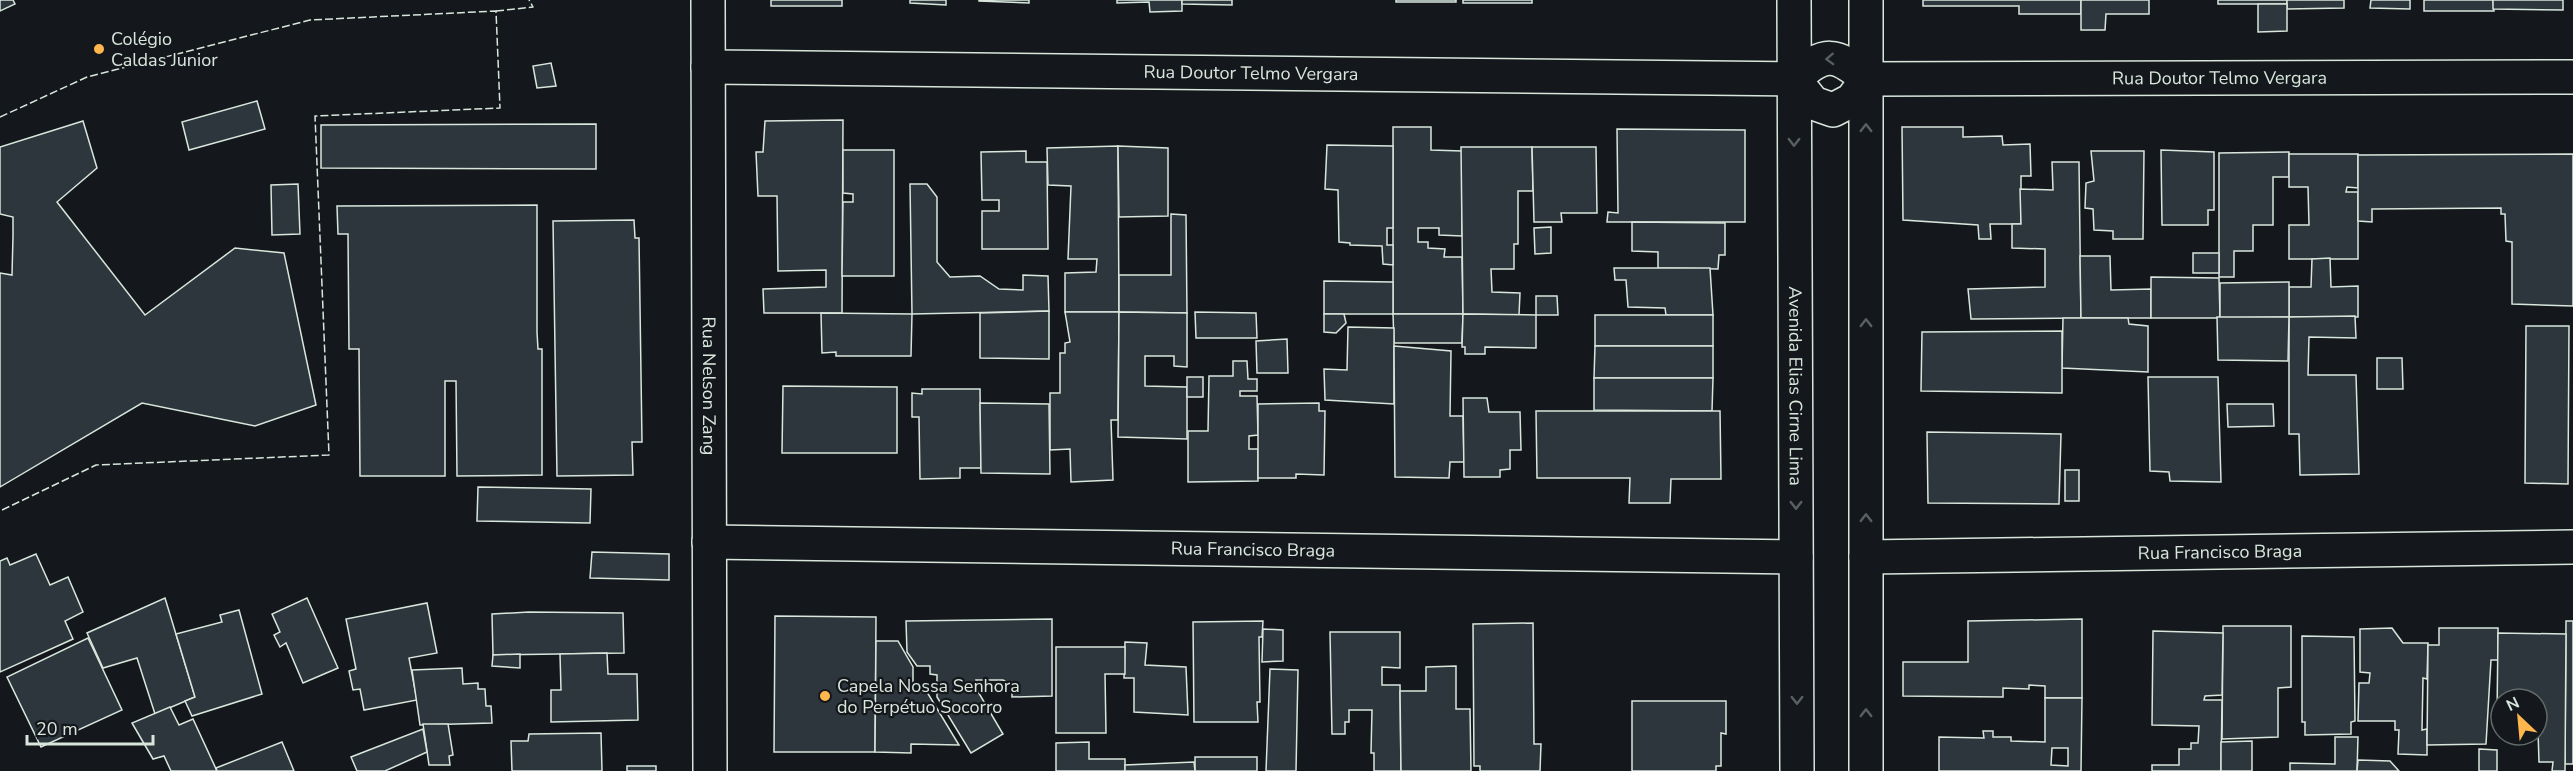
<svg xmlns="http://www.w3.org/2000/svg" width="2573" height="771" viewBox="0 0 2573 771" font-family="'Nunito Sans',sans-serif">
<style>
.building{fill:#2c363c;stroke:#d8e6dc;stroke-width:1.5;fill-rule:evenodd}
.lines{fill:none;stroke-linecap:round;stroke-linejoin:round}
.street-casing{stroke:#d8e6dc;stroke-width:36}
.secondary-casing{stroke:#d8e6dc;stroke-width:36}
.street{stroke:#14181c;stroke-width:33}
.secondary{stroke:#14181c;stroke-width:33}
.fence{stroke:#d8e6dc;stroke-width:1.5;stroke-dasharray:8 3;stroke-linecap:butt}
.oneway{stroke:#59605f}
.poi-dot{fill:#ffb74d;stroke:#14181c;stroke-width:2}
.labels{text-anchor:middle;stroke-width:4.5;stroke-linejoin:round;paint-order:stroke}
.poi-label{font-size:18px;fill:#d8e6dc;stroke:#14181c;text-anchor:start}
.street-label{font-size:18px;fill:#d8e6dc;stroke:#14181c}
</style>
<rect width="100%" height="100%" fill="#14181c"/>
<g class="building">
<polygon points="0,0 13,0 15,4 0,11"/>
<rect x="771" y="0" width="71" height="6"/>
<polygon points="910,0 946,0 946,5 910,3"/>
<polygon points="979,0 1029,0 1029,3 979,1"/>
<polygon points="1117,0 1182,0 1182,11 1150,12 1149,2 1117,3"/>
<polygon points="1182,0 1232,0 1232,5 1182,4"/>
<rect x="1396" y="0" width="60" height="2"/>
<rect x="1463" y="0" width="69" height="3"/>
<polygon points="1923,0 2081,0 2081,14 2019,14 2019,6 1923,6"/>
<polygon points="2081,0 2149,0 2149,14 2106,14 2105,30 2081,30"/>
<rect x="2218" y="0" width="69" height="4"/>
<polygon points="2287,0 2344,0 2344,8 2287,9"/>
<polygon points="2371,0 2410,0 2410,9 2370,8"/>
<polygon points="2424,0 2493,0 2494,11 2424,11"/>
<polygon points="2493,0 2563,0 2563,10 2493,9"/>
<polygon points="2258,4 2287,4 2287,31 2258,32"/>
<polygon points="551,63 556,86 537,88 533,66"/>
<polygon points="257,101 265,129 189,150 182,122"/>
<polygon points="843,120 842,313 764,313 763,289 826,287 826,270 778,271 777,196 758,196 756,152 763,152 765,121"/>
<polygon points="83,121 97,168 57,202 145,315 235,248 284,253 316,405 255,426 142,403 0,487 0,273 12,275 13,236 13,217 0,214 0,147"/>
<polygon points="596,124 596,169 321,168 321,125"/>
<polygon points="1393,127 1431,127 1431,150 1462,151 1462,236 1439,235 1439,228 1418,228 1418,242 1428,242 1428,248 1445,249 1444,257 1462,257 1463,314 1393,314"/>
<polygon points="1902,127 1963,127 1963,137 2002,136 2003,145 2030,144 2031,176 2021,176 2021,224 1990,224 1991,239 1979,239 1978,225 1903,220"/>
<polygon points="1617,129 1745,130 1745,222 1607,222 1608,212 1618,213"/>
<polygon points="1327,145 1393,146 1393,228 1387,228 1387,245 1393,245 1393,265 1383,264 1382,246 1350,245 1350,243 1339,242 1338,190 1325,189"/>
<polygon points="1118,146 1119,312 1065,312 1065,273 1096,272 1097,259 1068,259 1071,186 1048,185 1047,148"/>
<polygon points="1118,146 1168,148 1168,216 1119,217"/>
<polygon points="1461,147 1532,147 1533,191 1518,191 1518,244 1514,244 1514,269 1491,269 1492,292 1520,293 1519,315 1463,314"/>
<polygon points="1532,147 1596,147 1597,213 1561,213 1562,222 1534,222"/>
<polygon points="843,150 894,150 894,276 842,276 843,202 853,202 853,194 843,193"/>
<polygon points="2161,150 2214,152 2214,210 2208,210 2208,225 2162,225"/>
<polygon points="1026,151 1026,162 1047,162 1048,249 982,249 982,211 999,211 999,200 982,200 981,152"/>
<polygon points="2091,151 2144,151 2143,239 2113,239 2113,231 2094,230 2093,209 2085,208 2086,183 2094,181"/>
<polygon points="2289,152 2289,177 2273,177 2273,225 2253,225 2253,251 2234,251 2234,277 2219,277 2219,153"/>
<polygon points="2289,154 2358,154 2358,188 2347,187 2346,192 2358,192 2358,259 2289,259 2289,225 2309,225 2308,187 2289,187"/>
<polygon points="2573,154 2573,306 2512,304 2512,242 2506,241 2505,214 2501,214 2501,208 2372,209 2372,222 2358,221 2358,155"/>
<polygon points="2052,162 2079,162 2081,318 1971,319 1968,289 2045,287 2045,249 2012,248 2012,224 2021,224 2020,189 2053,190"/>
<polygon points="298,184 300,234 272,235 271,185"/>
<polygon points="910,184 927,184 937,197 937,262 950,277 980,276 999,289 1023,290 1023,275 1048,276 1049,311 912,314"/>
<polygon points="537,205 537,332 538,349 542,349 542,475 457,476 456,381 445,381 445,476 360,476 359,349 349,349 348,234 338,234 337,206"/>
<polygon points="1171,214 1186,215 1187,313 1119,312 1119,275 1171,275"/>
<polygon points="634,220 635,238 639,238 642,442 632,442 633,475 557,476 553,221"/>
<polygon points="1632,222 1725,223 1725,255 1719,255 1718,269 1658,268 1658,252 1632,251"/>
<polygon points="1551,227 1551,253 1535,254 1534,228"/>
<rect x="2193" y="253" width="26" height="20"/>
<polygon points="2080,256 2110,256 2111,290 2151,289 2151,318 2081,318"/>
<polygon points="2330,258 2331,287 2358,286 2358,317 2289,317 2289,287 2311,287 2312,259"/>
<polygon points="1614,268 1710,268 1713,315 1666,315 1665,308 1628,307 1626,280 1615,280"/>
<polygon points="2151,277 2219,278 2220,318 2151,318"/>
<polygon points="1324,281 1393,282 1393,314 1324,314"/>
<polygon points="2289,282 2289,317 2220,318 2220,283"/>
<polygon points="1536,296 1557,296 1558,315 1536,315"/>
<polygon points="1049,311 1049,359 980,358 980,313"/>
<polygon points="1065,312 1119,312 1118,420 1111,420 1113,480 1071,482 1070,449 1050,450 1050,393 1060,393 1060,353 1065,353 1065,343 1070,342"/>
<polygon points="1119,312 1187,313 1187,367 1174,366 1174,356 1145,356 1145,386 1187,387 1187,439 1118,437"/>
<polygon points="1195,312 1256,313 1257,338 1196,338"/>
<polygon points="821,313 912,314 911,356 836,356 836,352 822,353"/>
<polygon points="1324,314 1344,314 1346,323 1336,333 1324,332"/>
<polygon points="1393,314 1463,314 1462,343 1394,343"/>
<polygon points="1463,314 1536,315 1536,348 1485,347 1485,354 1465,354 1465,347 1462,347"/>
<rect x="1595" y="315" width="118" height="31"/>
<polygon points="2355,316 2356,338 2309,337 2308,375 2356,375 2359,474 2300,475 2299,434 2289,434 2289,317"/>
<polygon points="2217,317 2289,317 2288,361 2218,360"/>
<polygon points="2063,318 2128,318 2129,324 2148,326 2148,372 2062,368"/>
<polygon points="2526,326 2569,326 2568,484 2525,483"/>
<polygon points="1348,327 1394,328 1394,404 1325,400 1324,369 1347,370"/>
<polygon points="2062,331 2062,393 1921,391 1922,332"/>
<polygon points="1287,339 1288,373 1257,373 1256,341"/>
<polygon points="1394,346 1451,351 1450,416 1463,416 1464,462 1450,462 1449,478 1395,477"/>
<polygon points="1595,346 1713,346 1713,378 1594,378"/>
<polygon points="2377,358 2402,358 2403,389 2377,389"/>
<polygon points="1233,361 1247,361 1248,379 1257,379 1257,391 1240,391 1240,396 1257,396 1258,435 1249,436 1249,449 1258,449 1258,481 1188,482 1188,431 1208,431 1209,376 1233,376"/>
<rect x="1187" y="377" width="16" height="20"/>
<polygon points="2148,377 2218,377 2221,482 2170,481 2169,472 2150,471"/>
<polygon points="1594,378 1713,378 1712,411 1594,410"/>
<polygon points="783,386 897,387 897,453 782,453"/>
<polygon points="922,389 980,389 981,468 960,468 960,478 920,479 919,417 912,417 912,393 922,394"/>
<polygon points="1463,398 1487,398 1489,412 1520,412 1521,450 1510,450 1510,469 1500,470 1500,477 1464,477"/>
<polygon points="980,403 1049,404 1050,474 981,473"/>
<polygon points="1319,403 1319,411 1325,411 1324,475 1296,474 1296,478 1258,478 1258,404"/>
<polygon points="2227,404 2273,404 2274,426 2228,427"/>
<polygon points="1536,411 1720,411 1721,479 1671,479 1670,503 1629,503 1630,478 1537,478"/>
<polygon points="1927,432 2061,434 2059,504 1928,503"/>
<rect x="2065" y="470" width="14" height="31"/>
<polygon points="478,487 591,489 590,523 477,521"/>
<polygon points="592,552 669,554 669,580 590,578"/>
<polygon points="36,554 50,585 68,577 83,612 65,621 73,639 0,672 0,561 7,558 10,565"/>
<polygon points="165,598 195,697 155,714 137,658 103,668 87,633"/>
<polygon points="307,598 338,668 303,683 286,643 280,647 274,635 280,632 272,614"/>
<polygon points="427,603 437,653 409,658 417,700 364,710 360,689 353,690 349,671 356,669 346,619"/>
<polygon points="239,610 262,694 192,716 185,701 195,697 176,634 222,622 220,615"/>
<polygon points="529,612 623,613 624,653 493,655 492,614"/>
<polygon points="775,616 876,617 875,752 774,752"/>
<polygon points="1052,619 1052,696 1012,697 1012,685 1003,680 976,680 977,690 1003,734 971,753 937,697 937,675 930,674 930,666 917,666 907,652 906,621"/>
<polygon points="2082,619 2082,698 2045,698 2045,686 2029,685 2029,689 2003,688 2003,697 1903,696 1903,662 1968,662 1968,621"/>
<polygon points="1263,621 1262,637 1259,637 1260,702 1257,702 1258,722 1194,722 1193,622"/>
<polygon points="2566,621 2573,621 2573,764 2565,764"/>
<polygon points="1533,623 1534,744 1541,744 1540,771 1480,771 1480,766 1474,766 1473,624"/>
<polygon points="2223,626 2291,626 2291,687 2278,688 2278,737 2222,739"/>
<polygon points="2392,628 2403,643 2428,643 2427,679 2423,678 2422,730 2427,729 2427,755 2398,754 2399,730 2395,730 2395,721 2358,721 2359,683 2369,683 2370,673 2360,672 2360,629"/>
<polygon points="2439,628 2498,628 2498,660 2491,660 2486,744 2427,745 2428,645 2439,645"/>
<polygon points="1263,629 1283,630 1283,661 1262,662"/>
<polygon points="2153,631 2223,633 2222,695 2205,696 2204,700 2222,700 2221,771 2152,771 2152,765 2179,765 2179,749 2191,749 2191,743 2198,743 2199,726 2152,725"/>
<polygon points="1330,632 1400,632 1400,668 1382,667 1382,685 1400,685 1401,771 1374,771 1374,753 1371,753 1372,710 1349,710 1349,722 1345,722 1345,734 1332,734"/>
<polygon points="2498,633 2566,634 2565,771 2552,771 2553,762 2539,762 2537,699 2501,699 2501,716 2497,716"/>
<polygon points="2302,636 2354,637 2355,721 2351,722 2351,734 2305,735 2305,722 2302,722"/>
<polygon points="88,638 122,710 41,747 7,677"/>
<polygon points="876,641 898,641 913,667 913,692 927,692 959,745 911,744 911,753 875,752"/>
<polygon points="1125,642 1147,643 1145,665 1186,667 1188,715 1134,712 1134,678 1124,678"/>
<polygon points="1056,647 1125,647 1125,674 1105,674 1106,733 1056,733"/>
<polygon points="607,653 608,674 637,674 638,720 551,722 551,690 561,690 560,654"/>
<polygon points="520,654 520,668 492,666 493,655"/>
<polygon points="1456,666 1456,709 1470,709 1471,771 1401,771 1400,691 1426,691 1426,667"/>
<polygon points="462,668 463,684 478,683 478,689 485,689 486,706 491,706 492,723 420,725 412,670"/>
<polygon points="1270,669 1298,670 1296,771 1266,771"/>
<path d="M2045,698h37l-1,73h-142v-34l45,1 -1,-7h10v6h18v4l34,1zM2052,748h16v18l-17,-1z"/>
<polygon points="1632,701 1726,701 1726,734 1721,733 1721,766 1716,766 1716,771 1632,771"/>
<polygon points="170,707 179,725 193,719 217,771 171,771 164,756 153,759 132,723"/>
<polygon points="423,724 448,724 453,755 449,756 450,765 429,765"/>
<polygon points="423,729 427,752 385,771 357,771 351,757"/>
<polygon points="601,733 602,771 512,771 511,741 528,741 529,734"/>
<polygon points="2335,737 2358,737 2357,771 2290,771 2290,763 2335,764"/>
<polygon points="2252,741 2252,771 2221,771 2221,742"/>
<polygon points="282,742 294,771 217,771 216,768"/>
<polygon points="1089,742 1089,759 1125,759 1125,771 1056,771 1056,743"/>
<polygon points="2479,749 2497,750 2497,771 2479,771"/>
<rect x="1195" y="757" width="62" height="14"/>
<polygon points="2358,760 2390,761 2399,771 2357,771"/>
<polygon points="1194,762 1195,771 1125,771 1125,765"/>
<rect x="627" y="766" width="29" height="5"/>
</g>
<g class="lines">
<g class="street-casing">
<g id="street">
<path id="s1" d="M708,67l1086,12c31,-28 41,-27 73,0l706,-2"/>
<polyline points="1794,79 1813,103 1833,110 1852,100 1867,79"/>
<path id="s2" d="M709,542l1087,15"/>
<path id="s3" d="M1866,557l707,-10"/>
</g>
</g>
<g class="secondary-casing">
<g id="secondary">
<path id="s4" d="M708,0l2,771"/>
<path id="s5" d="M1794,0l3,771"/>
<polyline points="1866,0 1866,771"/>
</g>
</g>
<use href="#street" class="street"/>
<use href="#secondary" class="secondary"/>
<g class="fence">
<polyline points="496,11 533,7 529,0"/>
<polyline points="0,117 87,77 310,20 496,11 500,108 315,116 329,455 96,465 0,511"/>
</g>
</g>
<defs><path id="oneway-chevron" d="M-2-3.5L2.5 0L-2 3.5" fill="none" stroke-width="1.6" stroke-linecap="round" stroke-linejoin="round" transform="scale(1.5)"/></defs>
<g class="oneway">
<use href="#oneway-chevron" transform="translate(1830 59) rotate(178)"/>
<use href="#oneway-chevron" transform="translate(1866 128) rotate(-90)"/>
<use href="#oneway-chevron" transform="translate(1794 142) rotate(90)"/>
<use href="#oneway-chevron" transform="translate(1866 323) rotate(-90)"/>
<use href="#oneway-chevron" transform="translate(1796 505) rotate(90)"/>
<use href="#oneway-chevron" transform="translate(1866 518) rotate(-90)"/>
<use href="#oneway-chevron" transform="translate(1797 700) rotate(90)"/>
<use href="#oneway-chevron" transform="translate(1866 713) rotate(-90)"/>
</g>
<g class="poi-dot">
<circle cx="99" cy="49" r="6"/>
<circle cx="825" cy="696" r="6"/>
</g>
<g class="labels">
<g class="poi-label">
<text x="111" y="45">Colégio<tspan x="111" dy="21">Caldas Junior</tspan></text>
<text x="837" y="692">Capela Nossa Senhora<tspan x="837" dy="21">do Perpétuo Socorro</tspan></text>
</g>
<g class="street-label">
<text dy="6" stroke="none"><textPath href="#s1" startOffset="543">Rua Doutor Telmo Vergara</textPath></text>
<text dy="6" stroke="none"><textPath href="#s1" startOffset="1524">Rua Doutor Telmo Vergara</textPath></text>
<text dy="6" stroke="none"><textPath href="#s5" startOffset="386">Avenida Elias Cirne Lima</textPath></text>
<text dy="6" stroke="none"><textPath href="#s4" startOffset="386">Rua Nelson Zang</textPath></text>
<text dy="6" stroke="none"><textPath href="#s2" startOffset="544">Rua Francisco Braga</textPath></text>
<text dy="6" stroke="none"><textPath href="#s3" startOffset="354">Rua Francisco Braga</textPath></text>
</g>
</g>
<g transform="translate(2519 717) rotate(334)"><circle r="28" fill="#14181c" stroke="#626a69" stroke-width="1.5"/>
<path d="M0-4.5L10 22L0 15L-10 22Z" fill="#ffb74d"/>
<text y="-9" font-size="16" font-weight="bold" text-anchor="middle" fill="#d8e6dc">N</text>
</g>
<path d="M27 735v9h126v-9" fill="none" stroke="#d8e6dc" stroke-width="3"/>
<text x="36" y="735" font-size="18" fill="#d8e6dc" stroke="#14181c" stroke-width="4.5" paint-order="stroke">20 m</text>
</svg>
